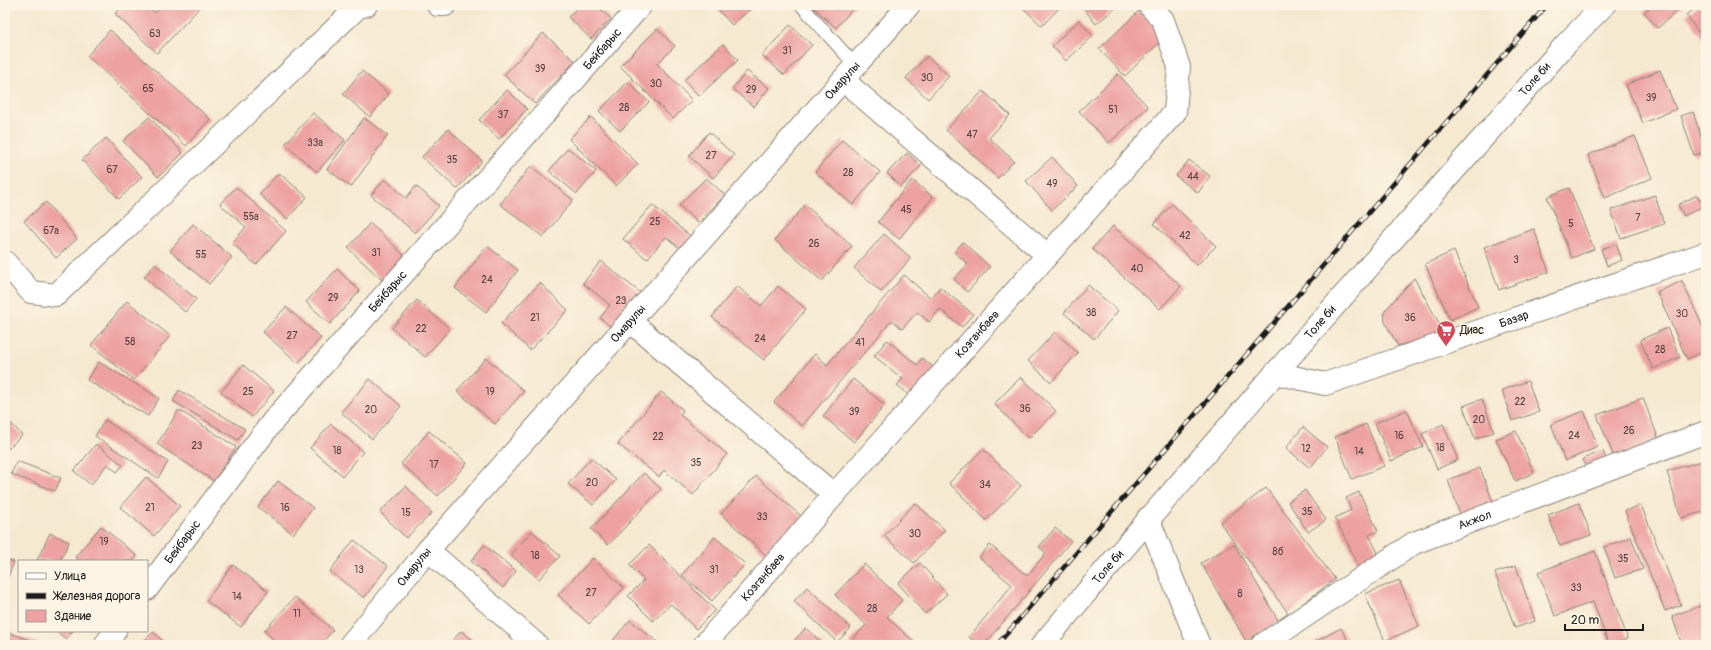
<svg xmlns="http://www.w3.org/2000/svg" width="1711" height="650" viewBox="0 0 1711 650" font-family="Pangolin,sans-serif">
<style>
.building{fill:#eda2a1}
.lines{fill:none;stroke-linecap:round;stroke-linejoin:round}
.service-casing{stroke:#888276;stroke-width:14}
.minor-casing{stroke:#888276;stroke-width:24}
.secondary-casing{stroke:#888276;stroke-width:24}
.service{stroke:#fff;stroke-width:12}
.minor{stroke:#fff;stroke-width:22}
.secondary{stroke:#fff;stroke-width:22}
.rail-casing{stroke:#1c1c1c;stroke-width:4.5}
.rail{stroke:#fcf5e5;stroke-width:3;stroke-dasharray:9;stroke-linecap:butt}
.labels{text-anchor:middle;stroke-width:3;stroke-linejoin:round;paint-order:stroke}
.number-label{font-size:10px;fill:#503e3d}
.street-label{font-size:12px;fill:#1c1c1c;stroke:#fcf5e5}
.poi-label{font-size:12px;fill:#1c1c1c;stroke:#fcf5e5;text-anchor:start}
</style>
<rect width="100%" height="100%" fill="#fcf5e5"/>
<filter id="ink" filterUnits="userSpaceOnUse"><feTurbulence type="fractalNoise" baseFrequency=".025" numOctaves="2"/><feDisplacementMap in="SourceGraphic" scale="8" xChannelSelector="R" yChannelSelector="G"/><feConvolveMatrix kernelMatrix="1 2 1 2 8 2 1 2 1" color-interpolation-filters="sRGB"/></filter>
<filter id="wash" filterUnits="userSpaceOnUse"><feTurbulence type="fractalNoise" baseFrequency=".012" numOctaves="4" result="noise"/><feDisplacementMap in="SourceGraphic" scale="16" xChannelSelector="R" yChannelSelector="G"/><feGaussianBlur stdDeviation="0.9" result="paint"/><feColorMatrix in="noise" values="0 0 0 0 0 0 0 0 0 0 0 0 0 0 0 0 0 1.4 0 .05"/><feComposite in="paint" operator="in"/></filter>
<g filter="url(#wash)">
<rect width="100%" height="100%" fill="#f5e9d0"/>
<g id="blocks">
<g class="building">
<polygon points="124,5 147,5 155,13 162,5 202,5 157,53 115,14"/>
<polygon points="580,5 596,5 611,19 591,39 568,17"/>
<polygon points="714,5 755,5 732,25"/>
<polygon points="816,5 856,5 836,28 814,8"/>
<polygon points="1020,5 1062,5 1042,26"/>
<polygon points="1081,5 1119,5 1096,24"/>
<polygon points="1652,5 1683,5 1658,28 1644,12"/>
<polygon points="1700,5 1706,5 1706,42 1686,15"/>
<polygon points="1139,11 1165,37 1125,76 1099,49"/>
<polygon points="1079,20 1093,36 1066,61 1052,46"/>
<polygon points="790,25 812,45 784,75 762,55"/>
<polygon points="657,29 675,46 657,64 692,100 673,119 620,66"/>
<polygon points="110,30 210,119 186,146 87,56"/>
<polygon points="543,33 575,61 535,104 504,75"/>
<polygon points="723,44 738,60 699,96 684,80"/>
<polygon points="927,56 949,76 928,99 906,78"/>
<polygon points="1660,70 1676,109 1643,123 1626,85"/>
<polygon points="362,71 389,94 370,117 343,94"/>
<polygon points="747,71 769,88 754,107 732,89"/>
<polygon points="1118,74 1148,107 1109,143 1079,111"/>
<polygon points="628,82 649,102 620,131 599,111"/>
<polygon points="507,90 527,109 499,139 479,120"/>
<polygon points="983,91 1010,115 989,138 1014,161 998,178 946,130"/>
<polygon points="1693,112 1706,152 1694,155 1681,116"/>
<polygon points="313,113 345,140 317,172 285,144"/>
<polygon points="149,117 183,153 158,177 123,141"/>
<polygon points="591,117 638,164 616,186 569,139"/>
<polygon points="364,118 388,135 351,187 327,169"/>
<polygon points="448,129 482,161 457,189 422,157"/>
<polygon points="709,132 734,155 713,178 689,156"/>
<polygon points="1635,136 1652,178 1605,198 1588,155"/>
<polygon points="106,138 142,177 119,199 82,160"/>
<polygon points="842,140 880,172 853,205 815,172"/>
<polygon points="568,148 596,171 577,194 549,171"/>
<polygon points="907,153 921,166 901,187 887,173"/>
<polygon points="1052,157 1078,186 1052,210 1026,181"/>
<polygon points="1189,160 1210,176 1198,193 1176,176"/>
<polygon points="531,166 573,200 543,237 500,204"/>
<polygon points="279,173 307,197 287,219 259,194"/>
<polygon points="706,178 725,195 698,223 679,205"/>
<polygon points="385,179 406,198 416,186 439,206 415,233 371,195"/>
<polygon points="912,180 933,197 899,239 878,222"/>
<polygon points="236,187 286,231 256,265 232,243 246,227 220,204"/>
<polygon points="1569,188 1594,249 1572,258 1547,197"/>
<polygon points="1655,195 1664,224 1621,238 1611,210"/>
<polygon points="1697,195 1703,206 1684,216 1678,205"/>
<polygon points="46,202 77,239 56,258 24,221"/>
<polygon points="1172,204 1216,246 1197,265 1154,224"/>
<polygon points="652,205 695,240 685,252 666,237 647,259 623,239"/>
<polygon points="805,205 852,246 822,281 775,240"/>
<polygon points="370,223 405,256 382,280 348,248"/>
<polygon points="193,224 232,257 209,284 170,251"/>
<polygon points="1113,226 1181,286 1160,309 1092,249"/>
<polygon points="1534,229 1549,272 1499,290 1484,247"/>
<polygon points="884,234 911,258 881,292 854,268"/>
<polygon points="963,242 990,267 967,292 954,279 968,264 954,252"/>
<polygon points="1616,244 1622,260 1607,266 1601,249"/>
<polygon points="487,246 518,270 486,312 455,288"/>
<polygon points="1454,251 1478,307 1450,320 1425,264"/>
<polygon points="601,261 643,295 615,330 600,318 610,305 583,283"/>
<polygon points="155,264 196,299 185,312 144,277"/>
<polygon points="337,269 360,291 330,324 306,302"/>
<polygon points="904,275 931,298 940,287 973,314 962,327 940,309 929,322 917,312 902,329 892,320 802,426 774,402 815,354 827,365"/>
<polygon points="1414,278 1444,332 1398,346 1385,322 1384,312"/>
<polygon points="1682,281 1706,334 1706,351 1687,359 1657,292"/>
<polygon points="540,283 568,310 530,350 501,323"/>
<polygon points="1088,285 1118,311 1094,339 1064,313"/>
<polygon points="737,286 761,306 778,286 806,309 764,360 712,317"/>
<polygon points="417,300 450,329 425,357 392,328"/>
<polygon points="127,301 170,336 134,380 91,345"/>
<polygon points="286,307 321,338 298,363 263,332"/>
<polygon points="1667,328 1680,357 1653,369 1640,340"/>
<polygon points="1055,332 1078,353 1051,382 1028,361"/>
<polygon points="887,340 917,365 922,358 937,370 913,398 897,385 903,379 874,356"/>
<polygon points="486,358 524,391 495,424 457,391"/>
<polygon points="99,362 159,398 148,416 87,380"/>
<polygon points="243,365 274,391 252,417 221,392"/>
<polygon points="1021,377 1056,411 1029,438 994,404"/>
<polygon points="370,379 401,406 372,439 341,412"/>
<polygon points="853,379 885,405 854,442 823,416"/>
<polygon points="1528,381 1539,412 1512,421 1502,390"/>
<polygon points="179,390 245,429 238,440 173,401"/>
<polygon points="661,392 683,410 680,415 727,454 693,495 664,470 659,477 618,444"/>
<polygon points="1643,398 1661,445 1616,462 1597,415"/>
<polygon points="1482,399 1494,432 1475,439 1463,406"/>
<polygon points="179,410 236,447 214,481 157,444"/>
<polygon points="1407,410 1423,447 1391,461 1375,423"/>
<polygon points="1584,411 1598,447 1565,461 1551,424"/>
<polygon points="5,417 22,435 5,452"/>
<polygon points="105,420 168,462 158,478 95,436"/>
<polygon points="331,424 363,452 343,476 310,448"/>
<polygon points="1366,424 1384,466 1352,479 1335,437"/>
<polygon points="1443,424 1458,460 1437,469 1422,434"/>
<polygon points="1303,427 1327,447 1310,468 1286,448"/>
<polygon points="429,431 467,463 438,496 401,464"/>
<polygon points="1516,431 1534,473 1515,481 1496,439"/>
<polygon points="96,444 123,465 117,472 107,464 91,485 74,471"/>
<polygon points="983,449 1021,486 986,520 949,483"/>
<polygon points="1603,451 1608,465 1588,473 1583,459"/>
<polygon points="591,458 616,480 593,505 568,484"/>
<polygon points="1706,460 1706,511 1681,518 1667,471"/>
<polygon points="17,461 61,478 55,491 11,474"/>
<polygon points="1480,468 1495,507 1462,520 1448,480"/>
<polygon points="644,473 661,489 608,545 591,529"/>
<polygon points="756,476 803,518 767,556 721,514"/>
<polygon points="146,477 180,506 154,536 120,507"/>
<polygon points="278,481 313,508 293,534 258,507"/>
<polygon points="406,486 432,513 406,538 380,512"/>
<polygon points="1266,488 1335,579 1289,614 1220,523"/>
<polygon points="1305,490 1326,520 1308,532 1288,502"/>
<polygon points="1359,492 1378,531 1369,535 1379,555 1359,566 1335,518 1351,510 1346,498"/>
<polygon points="915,503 945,530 914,563 884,536"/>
<polygon points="1579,503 1591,535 1560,546 1548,515"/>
<polygon points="1641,505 1681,605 1665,611 1625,511"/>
<polygon points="101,526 137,556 133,561 80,561 75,557"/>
<polygon points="1055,528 1071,541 984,645 979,645 969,637 1012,585 979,557 990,545 1027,576 1046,553 1039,547"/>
<polygon points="532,531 560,556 539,579 511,555"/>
<polygon points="50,533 69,542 60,561 37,560"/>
<polygon points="715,537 745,564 712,601 682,575"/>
<polygon points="1631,537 1643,569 1615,578 1604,547"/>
<polygon points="354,540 388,566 364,598 330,571"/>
<polygon points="1234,544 1279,622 1246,641 1201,563"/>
<polygon points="484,545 516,571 503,588 471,561"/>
<polygon points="649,545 715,610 696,629 671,604 653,621 628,596 644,580 629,565"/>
<polygon points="1595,551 1628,639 1611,645 1609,645 1593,602 1555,616 1538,572"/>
<polygon points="593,558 624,588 589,624 558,595"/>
<polygon points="5,559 14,562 5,585"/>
<polygon points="920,563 947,594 925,614 898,583"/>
<polygon points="864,564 902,600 887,617 913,641 910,645 851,645 849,643 866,625 835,595"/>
<polygon points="233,565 268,591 241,627 206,601"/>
<polygon points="1516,566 1535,621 1515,628 1495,573"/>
<polygon points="1399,580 1419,626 1385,641 1365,594"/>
<polygon points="807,587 851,628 837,642 794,601"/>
<polygon points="295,597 333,630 320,645 280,645 264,631"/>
<polygon points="1706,604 1706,645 1682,645 1672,616"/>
<polygon points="630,620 661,645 609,645"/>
<polygon points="806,628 824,645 790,645"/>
<polygon points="1341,628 1350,645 1309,645"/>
<polygon points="5,631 43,645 5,645"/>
<polygon points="56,631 73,631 66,639"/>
<polygon points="461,631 479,645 449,645"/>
<polygon points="153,632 167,645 140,645"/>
</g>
</g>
</g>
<g filter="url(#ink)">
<use href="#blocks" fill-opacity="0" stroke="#888276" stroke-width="1"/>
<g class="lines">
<g class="service-casing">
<polyline id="service" points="801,5 856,66"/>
</g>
<g class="minor-casing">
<g id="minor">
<polyline points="438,5 445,5"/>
<polyline points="843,80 1047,255"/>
<polyline points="5,262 31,292 56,295 358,7 366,5"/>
<polyline points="630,321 834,495"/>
<path id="s1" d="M1275,373l50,11 381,-131"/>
<polyline points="1148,518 1199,645"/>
<polyline points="428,550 537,645"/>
<path id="s2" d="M147,589l126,-168 368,-416"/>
<polyline points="105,645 115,631"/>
<path id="s3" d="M350,645l78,-95 481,-545"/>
<path id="s4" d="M704,645l130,-150 341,-383 4,-45 -16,-47 -14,-15"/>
<path id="s5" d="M1262,645l152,-102 292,-111"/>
</g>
</g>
<g class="secondary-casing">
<g id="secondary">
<path id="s6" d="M1042,645c171,-204 348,-402 524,-601l38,-39"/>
</g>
</g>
<use href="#service" class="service"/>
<use href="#minor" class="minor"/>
<use href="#secondary" class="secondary"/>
<g class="rail-casing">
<polyline id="rail" points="997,645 1547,5"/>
</g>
<use href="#rail" class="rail"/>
</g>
</g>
<defs>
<g id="supermarket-pin" transform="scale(1)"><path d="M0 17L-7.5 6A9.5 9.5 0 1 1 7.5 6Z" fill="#d1495b" stroke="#fcf5e5"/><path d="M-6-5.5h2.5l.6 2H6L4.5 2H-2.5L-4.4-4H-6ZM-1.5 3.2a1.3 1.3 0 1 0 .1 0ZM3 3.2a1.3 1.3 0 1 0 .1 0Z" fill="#fff"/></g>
</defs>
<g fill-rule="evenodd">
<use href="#supermarket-pin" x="1446" y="330"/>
</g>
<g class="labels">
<g class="number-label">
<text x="155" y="37">63</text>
<text x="787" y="54">31</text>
<text x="540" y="72">39</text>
<text x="927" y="81">30</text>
<text x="656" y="87">30</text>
<text x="148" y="92">65</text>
<text x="751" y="93">29</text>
<text x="1651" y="101">39</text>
<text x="624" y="111">28</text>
<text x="1113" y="113">51</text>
<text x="503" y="118">37</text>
<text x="972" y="138">47</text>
<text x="315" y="146">33а</text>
<text x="711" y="159">27</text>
<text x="452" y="163">35</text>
<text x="112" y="173">67</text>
<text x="848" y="176">28</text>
<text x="1193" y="180">44</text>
<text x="1052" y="187">49</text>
<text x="906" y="213">45</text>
<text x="251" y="220">55а</text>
<text x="1638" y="221">7</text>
<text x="655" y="225">25</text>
<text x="1571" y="227">5</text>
<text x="51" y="234">67а</text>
<text x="1185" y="239">42</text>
<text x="814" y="247">26</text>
<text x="376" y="256">31</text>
<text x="201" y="258">55</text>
<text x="1516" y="263">3</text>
<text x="1137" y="272">40</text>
<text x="487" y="283">24</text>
<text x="333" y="301">29</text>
<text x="621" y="304">23</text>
<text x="1091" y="316">38</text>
<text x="1682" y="317">30</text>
<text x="535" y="321">21</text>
<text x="1410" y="321">36</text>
<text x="421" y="332">22</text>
<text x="292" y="339">27</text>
<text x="760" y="342">24</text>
<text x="130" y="345">58</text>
<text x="860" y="346">41</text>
<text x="1660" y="353">28</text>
<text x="248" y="395">25</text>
<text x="490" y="395">19</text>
<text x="1520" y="405">22</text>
<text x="1025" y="412">36</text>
<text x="371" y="413">20</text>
<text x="854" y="415">39</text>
<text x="1479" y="423">20</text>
<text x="1629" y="434">26</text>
<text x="1399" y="439">16</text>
<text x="1574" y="439">24</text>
<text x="658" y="440">22</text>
<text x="197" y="449">23</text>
<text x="1440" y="451">18</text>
<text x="1306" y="452">12</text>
<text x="337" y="454">18</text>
<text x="1359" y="455">14</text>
<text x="696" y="466">35</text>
<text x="434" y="468">17</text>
<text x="592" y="486">20</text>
<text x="985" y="488">34</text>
<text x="150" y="511">21</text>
<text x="285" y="511">16</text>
<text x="1307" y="515">35</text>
<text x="406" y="516">15</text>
<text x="762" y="520">33</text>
<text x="915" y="537">30</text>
<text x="104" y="545">19</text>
<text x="1278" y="555">8б</text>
<text x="535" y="559">18</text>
<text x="1623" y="562">35</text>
<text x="359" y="573">13</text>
<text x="714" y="573">31</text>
<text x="1576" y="591">33</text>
<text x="591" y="596">27</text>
<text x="1240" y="597">8</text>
<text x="237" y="600">14</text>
<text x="872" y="612">28</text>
<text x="297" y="617">11</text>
</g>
<g class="street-label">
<text dy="4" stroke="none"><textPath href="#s2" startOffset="707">Бейбарыс</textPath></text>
<text dy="4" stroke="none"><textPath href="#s6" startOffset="750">Толе би</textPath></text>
<text dy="4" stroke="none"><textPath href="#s3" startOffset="749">Омарулы</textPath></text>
<text dy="4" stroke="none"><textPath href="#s2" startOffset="383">Бейбарыс</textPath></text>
<text dy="4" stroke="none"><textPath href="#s1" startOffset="251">Базар</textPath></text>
<text dy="4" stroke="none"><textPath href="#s6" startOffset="426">Толе би</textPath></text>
<text dy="4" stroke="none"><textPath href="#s3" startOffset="425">Омарулы</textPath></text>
<text dy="4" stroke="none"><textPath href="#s4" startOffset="414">Козганбаев</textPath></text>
<text dy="4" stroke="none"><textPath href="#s5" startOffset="248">Акжол</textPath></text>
<text dy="4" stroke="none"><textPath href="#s2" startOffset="59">Бейбарыс</textPath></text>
<text dy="4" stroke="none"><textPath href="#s3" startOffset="101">Омарулы</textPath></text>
<text dy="4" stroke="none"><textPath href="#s6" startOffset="102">Толе би</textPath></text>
<text dy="4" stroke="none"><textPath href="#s4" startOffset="90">Козганбаев</textPath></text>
</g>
<g class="poi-label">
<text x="1460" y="334">Диас</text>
</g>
</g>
<rect width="1711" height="650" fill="none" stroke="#fcf5e5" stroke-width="20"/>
<rect x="18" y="560" width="130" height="72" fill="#fcf5e5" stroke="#a29e95"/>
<rect x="26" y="573" width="20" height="6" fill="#ffffff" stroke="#a29e95"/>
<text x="54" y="580" font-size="12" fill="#1c1c1c">Улица</text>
<rect x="26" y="593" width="20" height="6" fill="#1c1c1c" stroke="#a29e95"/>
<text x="54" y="600" font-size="12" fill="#1c1c1c">Железная дорога</text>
<rect x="26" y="610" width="20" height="12" fill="#eda2a1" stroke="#a29e95"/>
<text x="54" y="620" font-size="12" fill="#1c1c1c">Здание</text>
<path d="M1565 624v6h78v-6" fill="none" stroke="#1c1c1c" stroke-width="2"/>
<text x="1571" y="624" font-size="12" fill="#1c1c1c" stroke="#fcf5e5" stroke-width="3" paint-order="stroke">20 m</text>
</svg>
